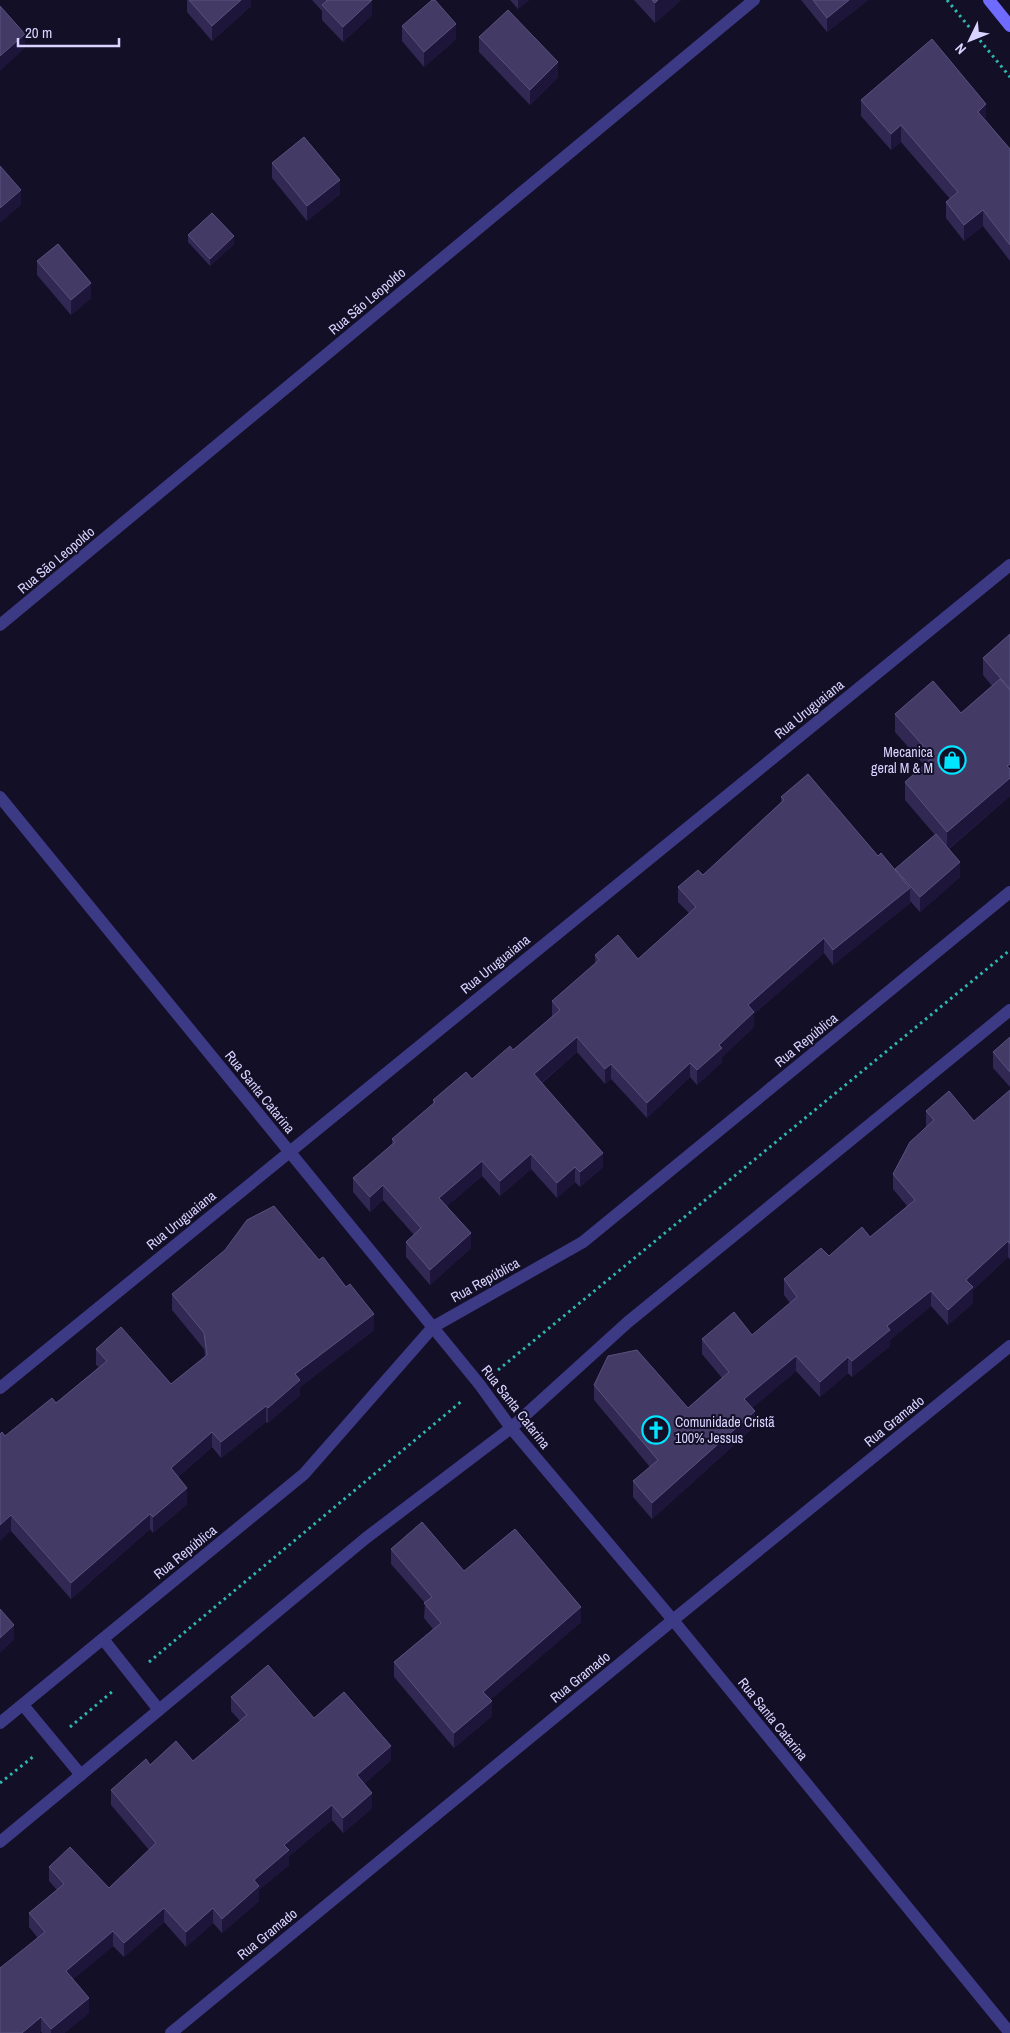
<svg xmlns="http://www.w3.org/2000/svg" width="1010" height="2033" viewBox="0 0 1010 2033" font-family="'Archivo Narrow',sans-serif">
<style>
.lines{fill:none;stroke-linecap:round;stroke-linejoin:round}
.path{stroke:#2fb8b0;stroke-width:3;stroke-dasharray:2.5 4;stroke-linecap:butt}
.minor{stroke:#3d3a85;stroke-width:12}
.tertiary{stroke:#3d3a85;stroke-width:12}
.secondary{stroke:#6f6bff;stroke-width:12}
.wall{fill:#312854}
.shaded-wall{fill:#1d163a}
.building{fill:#433a66;stroke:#5a527e}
.labels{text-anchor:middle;stroke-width:4;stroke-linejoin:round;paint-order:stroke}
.street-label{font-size:14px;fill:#d9d4ff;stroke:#130f26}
.poi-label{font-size:14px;fill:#d9d4ff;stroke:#130f26;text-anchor:end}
</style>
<rect width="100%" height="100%" fill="#130f26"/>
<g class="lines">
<g class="path">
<polyline points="947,0 1010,77"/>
<polyline points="498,1370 1010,950"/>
<polyline points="149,1662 463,1400"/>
<polyline points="70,1727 113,1691"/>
<polyline points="0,1783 34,1756"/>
</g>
<g class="minor">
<polyline points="0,625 754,0"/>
<polyline points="0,797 480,1385 511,1428 673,1620 1010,2033"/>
<polyline points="0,1388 1010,565"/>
<polyline points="171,2033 673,1620 1010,1346"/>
</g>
<g class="tertiary">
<polyline points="103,1639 159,1710"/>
<polyline points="23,1705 81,1775"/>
<polyline points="0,1723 304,1474 433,1327 583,1242 1010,892"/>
<polyline points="0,1842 366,1538 511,1428 628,1322 1010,1010"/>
</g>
<polyline class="secondary" points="989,0 1010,26"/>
</g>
<g class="wall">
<polygon points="187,0 251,0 251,6 212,41 187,12"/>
<polygon points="312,0 372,0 372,15 343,42 322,20 322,11"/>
<polygon points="510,0 529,0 518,9"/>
<polygon points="634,0 681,0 655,23"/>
<polygon points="801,0 868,0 827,32"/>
<polygon points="402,26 456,39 424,67 402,41"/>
<polygon points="479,37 558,77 530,105 479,52"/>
<polygon points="861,100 986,120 1010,149 1010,261 983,226 964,241 946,218 946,202 950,199 901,142 891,150 861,116"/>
<polygon points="272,163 340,194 307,221 272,178"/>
<polygon points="188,235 234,244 210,266 188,242"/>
<polygon points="37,261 91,298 71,315 37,275"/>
<polygon points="1010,634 1010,796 949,849 960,877 920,912 910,901 910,903 833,965 824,953 754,1014 754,1027 722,1057 722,1062 697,1085 690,1077 647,1118 611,1079 605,1084 577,1052 542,1083 603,1167 580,1187 575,1182 557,1198 531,1169 500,1196 482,1176 447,1206 471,1248 430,1285 406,1257 406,1242 414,1235 383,1200 370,1212 353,1192 353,1178 392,1144 392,1139 433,1104 433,1100 472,1079 513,1050 552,1016 552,1001 595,964 595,955 638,959 689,913 678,902 678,887 703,875 781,802 781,797 878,856 895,871 895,869 935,835 905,800 905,782 924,765 895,732 895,714 961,713 992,686 983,675 983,658"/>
<polygon points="1010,1037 1010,1087 993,1068 993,1052"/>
<polygon points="1010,1090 1010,1260 1008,1257 973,1290 973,1303 948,1325 931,1306 890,1340 890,1346 852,1377 848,1373 820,1397 796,1371 752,1408 755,1426 652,1519 633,1497 633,1481 650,1467 594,1400 594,1385 688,1408 722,1378 702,1354 702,1339 752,1335 790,1303 784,1295 784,1279 829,1256 870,1237 907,1206 893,1189 893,1174 926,1127 926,1111 974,1121"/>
<polygon points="172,1294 374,1330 300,1387 300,1395 268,1423 266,1422 221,1458 212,1447 178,1477 187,1504 153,1533 150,1529 71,1599 11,1531 5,1436 56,1403 99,1367 96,1365 96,1349 171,1384 205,1357 204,1349 172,1310"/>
<polygon points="391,1549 464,1571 581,1622 490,1700 492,1716 454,1748 394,1677 394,1662 433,1629 424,1618 425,1603 391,1564"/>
<polygon points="231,1697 314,1718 391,1760 364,1784 372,1808 343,1833 332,1820 289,1856 289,1865 259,1890 259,1901 222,1933 213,1923 186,1947 164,1922 124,1957 113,1946 73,1979 89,2013 64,2033 42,2033 41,2031 39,2033 0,2033 37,1937 29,1927 29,1913 57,1890 49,1881 49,1867 109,1888 149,1850 111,1805 111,1790 150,1765 193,1761 240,1721 231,1711"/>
</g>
<g class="shaded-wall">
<polygon points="241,0 251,0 251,6 212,41 212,26"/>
<polygon points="372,0 372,15 343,42 343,27"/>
<polygon points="518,0 529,0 518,9"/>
<polygon points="658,0 681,0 655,23 655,3"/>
<polygon points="849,0 868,0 827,32 827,18"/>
<polygon points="456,24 456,39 424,67 424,52"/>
<polygon points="25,34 25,48 0,71 0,56"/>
<polygon points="558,62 558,77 530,105 530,90"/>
<polygon points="986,104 986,120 978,128 978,112"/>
<polygon points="901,125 901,142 891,150 891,134"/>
<polygon points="340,180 340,194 307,221 307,206"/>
<polygon points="21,190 21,205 0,223 0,208"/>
<polygon points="983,210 983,226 964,241 964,225"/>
<polygon points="234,236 234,244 210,266 210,259"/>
<polygon points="91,283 91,298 71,315 71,300"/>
<polygon points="1010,764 1010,796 947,850 947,832"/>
<polygon points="960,862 960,877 920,912 920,897"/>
<polygon points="910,888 910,903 833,965 833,950"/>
<polygon points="824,938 824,953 754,1014 754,1027 722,1057 722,1062 697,1085 697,1070 719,1045 748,1005"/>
<polygon points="577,1037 577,1052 534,1089 534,1074"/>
<polygon points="690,1063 690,1077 647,1118 647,1103"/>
<polygon points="611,1064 611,1079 605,1084 605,1069"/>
<polygon points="603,1153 603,1167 580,1187 580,1172"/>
<polygon points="531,1154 531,1169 500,1196 500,1181"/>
<polygon points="482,1161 482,1176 439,1213 439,1198"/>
<polygon points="575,1167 575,1182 557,1198 557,1183"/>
<polygon points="383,1185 383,1200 370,1212 370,1197"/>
<polygon points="471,1233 471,1248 430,1285 430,1270"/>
<polygon points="1008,1241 1008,1257 973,1290 973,1303 948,1325 948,1310 966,1280"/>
<polygon points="931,1291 931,1306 890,1340 890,1346 852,1377 852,1361 887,1326"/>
<polygon points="374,1314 374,1330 300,1387 300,1395 268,1423 268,1408 295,1374"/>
<polygon points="796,1356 796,1371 744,1415 744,1399"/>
<polygon points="848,1357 848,1373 820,1397 820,1382"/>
<polygon points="266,1406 266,1422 221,1458 221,1442"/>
<polygon points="755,1411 755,1426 652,1519 652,1503"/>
<polygon points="212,1432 212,1447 171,1483 171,1468"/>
<polygon points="187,1488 187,1504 153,1533 153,1517"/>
<polygon points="150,1514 150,1529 71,1599 71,1583"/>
<polygon points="11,1515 11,1531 0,1541 0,1525"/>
<polygon points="581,1607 581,1622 483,1706 483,1692"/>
<polygon points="14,1625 14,1640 0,1653 0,1638"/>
<polygon points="492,1701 492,1716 454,1748 454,1733"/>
<polygon points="391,1746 391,1760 357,1790 357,1775"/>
<polygon points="372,1793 372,1808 343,1833 343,1818"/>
<polygon points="332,1805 332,1820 289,1856 289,1865 259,1890 259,1901 222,1933 222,1919 254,1880 284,1845"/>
<polygon points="164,1908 164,1922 124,1957 124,1943"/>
<polygon points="213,1908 213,1923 186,1947 186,1932"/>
<polygon points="113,1931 113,1946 66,1985 66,1971"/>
<polygon points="89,1998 89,2013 64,2033 51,2033 51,2029"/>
<polygon points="41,2017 41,2031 39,2033 22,2033"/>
</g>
<g class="building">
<polygon points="189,0 241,0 212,26"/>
<polygon points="326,0 372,0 343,27 322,5 327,1"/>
<polygon points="432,0 435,0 456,24 424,52 402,26"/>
<polygon points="652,0 658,0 655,3"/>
<polygon points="813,0 849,0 827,18"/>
<polygon points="0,6 25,34 0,56"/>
<polygon points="508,10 558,62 530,90 479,37"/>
<polygon points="932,39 986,104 978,112 1010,149 1010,245 983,210 964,225 946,202 958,192 901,125 891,134 861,100"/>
<polygon points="304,137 340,180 307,206 272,163"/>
<polygon points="0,166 21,190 0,208"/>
<polygon points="212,213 234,236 210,259 188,235"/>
<polygon points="58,244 91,283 71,300 37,261"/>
<polygon points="1010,634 1010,689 983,658"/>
<polygon points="1000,679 1010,690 1010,764 1007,766 1010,769 1010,778 947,832 905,782 933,757 895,714 933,681 961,713"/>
<polygon points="808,774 878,856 881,853 910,888 833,950 824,938 748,1005 754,1012 719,1045 722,1048 697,1070 690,1063 647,1103 611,1064 605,1069 577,1037 534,1074 603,1153 580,1172 575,1167 557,1183 531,1154 500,1181 482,1161 439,1198 471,1233 430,1270 406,1242 421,1228 383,1185 370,1197 353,1178 395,1142 392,1139 435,1102 433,1100 466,1072 472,1079 510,1046 513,1050 560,1010 552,1001 599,960 595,955 618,935 638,959 696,907 678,887 698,870 703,875 784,800 781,797"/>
<polygon points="936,834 960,862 920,897 895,869"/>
<polygon points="1010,1037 1010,1072 993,1052"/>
<polygon points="1010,1090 1010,1244 1008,1241 966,1280 973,1287 948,1310 931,1291 887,1326 890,1330 852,1361 848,1357 820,1382 796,1356 744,1399 755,1411 652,1503 633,1481 658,1460 594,1385 608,1356 637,1350 688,1408 729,1372 702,1339 734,1312 752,1335 797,1297 784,1279 821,1248 829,1256 862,1227 870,1237 915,1200 893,1174 910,1142 934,1120 926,1111 949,1091 974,1121"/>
<polygon points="274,1206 319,1260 323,1257 346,1287 350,1284 374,1314 295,1374 300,1380 268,1408 266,1406 221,1442 212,1432 171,1468 187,1488 153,1517 150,1514 71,1583 11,1515 0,1525 0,1434 2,1432 5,1436 52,1398 56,1403 107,1361 96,1349 121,1327 171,1384 207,1355 204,1333 172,1294 225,1250 247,1220"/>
<polygon points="422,1522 464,1571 515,1529 581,1607 483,1692 492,1701 454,1733 394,1662 441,1623 424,1603 432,1597 391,1549"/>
<polygon points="0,1609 14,1625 0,1638"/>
<polygon points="268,1665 314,1718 344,1692 391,1746 357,1775 372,1793 343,1818 332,1805 284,1845 289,1850 254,1880 259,1886 222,1919 213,1908 186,1932 164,1908 124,1943 113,1931 66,1971 89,1998 51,2029 41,2017 22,2033 0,2033 0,1968 45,1932 29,1913 64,1884 49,1867 70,1847 109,1888 156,1843 111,1790 146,1759 150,1765 176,1741 193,1761 247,1715 231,1697"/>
</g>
<defs>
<g id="shop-ring" transform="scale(1.4375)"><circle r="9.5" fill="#130f26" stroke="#00e5ff" stroke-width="1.5"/><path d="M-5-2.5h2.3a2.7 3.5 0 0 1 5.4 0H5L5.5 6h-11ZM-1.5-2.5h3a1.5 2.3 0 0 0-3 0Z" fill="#00e5ff"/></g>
<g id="church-ring" transform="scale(1.4375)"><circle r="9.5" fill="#130f26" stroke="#00e5ff" stroke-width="1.5"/><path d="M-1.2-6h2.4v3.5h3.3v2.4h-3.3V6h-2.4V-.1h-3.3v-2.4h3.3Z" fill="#00e5ff"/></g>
</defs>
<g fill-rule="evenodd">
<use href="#shop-ring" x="952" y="760"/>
<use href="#church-ring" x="656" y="1430"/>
</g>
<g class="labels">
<g class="street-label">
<text transform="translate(367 301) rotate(-40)" y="5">Rua São Leopoldo</text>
<text transform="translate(56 560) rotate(-40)" y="5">Rua São Leopoldo</text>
<text transform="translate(809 709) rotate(-39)" y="5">Rua Uruguaiana</text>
<text transform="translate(495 964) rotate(-39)" y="5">Rua Uruguaiana</text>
<text transform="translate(806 1040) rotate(-39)" y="5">Rua República</text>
<text transform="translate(260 1092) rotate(51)" y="5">Rua Santa Catarina</text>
<text transform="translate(181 1220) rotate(-39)" y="5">Rua Uruguaiana</text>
<text transform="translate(485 1280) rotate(-29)" y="5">Rua República</text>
<text transform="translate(516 1407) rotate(52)" y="5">Rua Santa Catarina</text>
<text transform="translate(894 1421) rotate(-39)" y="5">Rua Gramado</text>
<text transform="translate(185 1552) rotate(-39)" y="5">Rua República</text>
<text transform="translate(580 1677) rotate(-39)" y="5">Rua Gramado</text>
<text transform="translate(773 1719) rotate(51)" y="5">Rua Santa Catarina</text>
<text transform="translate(267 1934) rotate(-39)" y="5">Rua Gramado</text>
</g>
<g class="poi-label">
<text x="933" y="757">Mecanica<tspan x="933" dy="16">geral M &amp; M</tspan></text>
<text x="675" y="1427" text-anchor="start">Comunidade Cristã<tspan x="675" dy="16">100% Jessus</tspan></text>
</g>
</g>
<g transform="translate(970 40) rotate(227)" stroke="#130f26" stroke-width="4" paint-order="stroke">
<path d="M0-4L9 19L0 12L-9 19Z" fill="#d9d4ff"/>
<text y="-8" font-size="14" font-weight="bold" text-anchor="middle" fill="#d9d4ff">N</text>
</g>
<path d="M18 38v8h101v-8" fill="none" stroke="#d9d4ff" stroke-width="2.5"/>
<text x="25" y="38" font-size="15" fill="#d9d4ff" stroke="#130f26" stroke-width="4" paint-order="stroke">20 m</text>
</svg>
